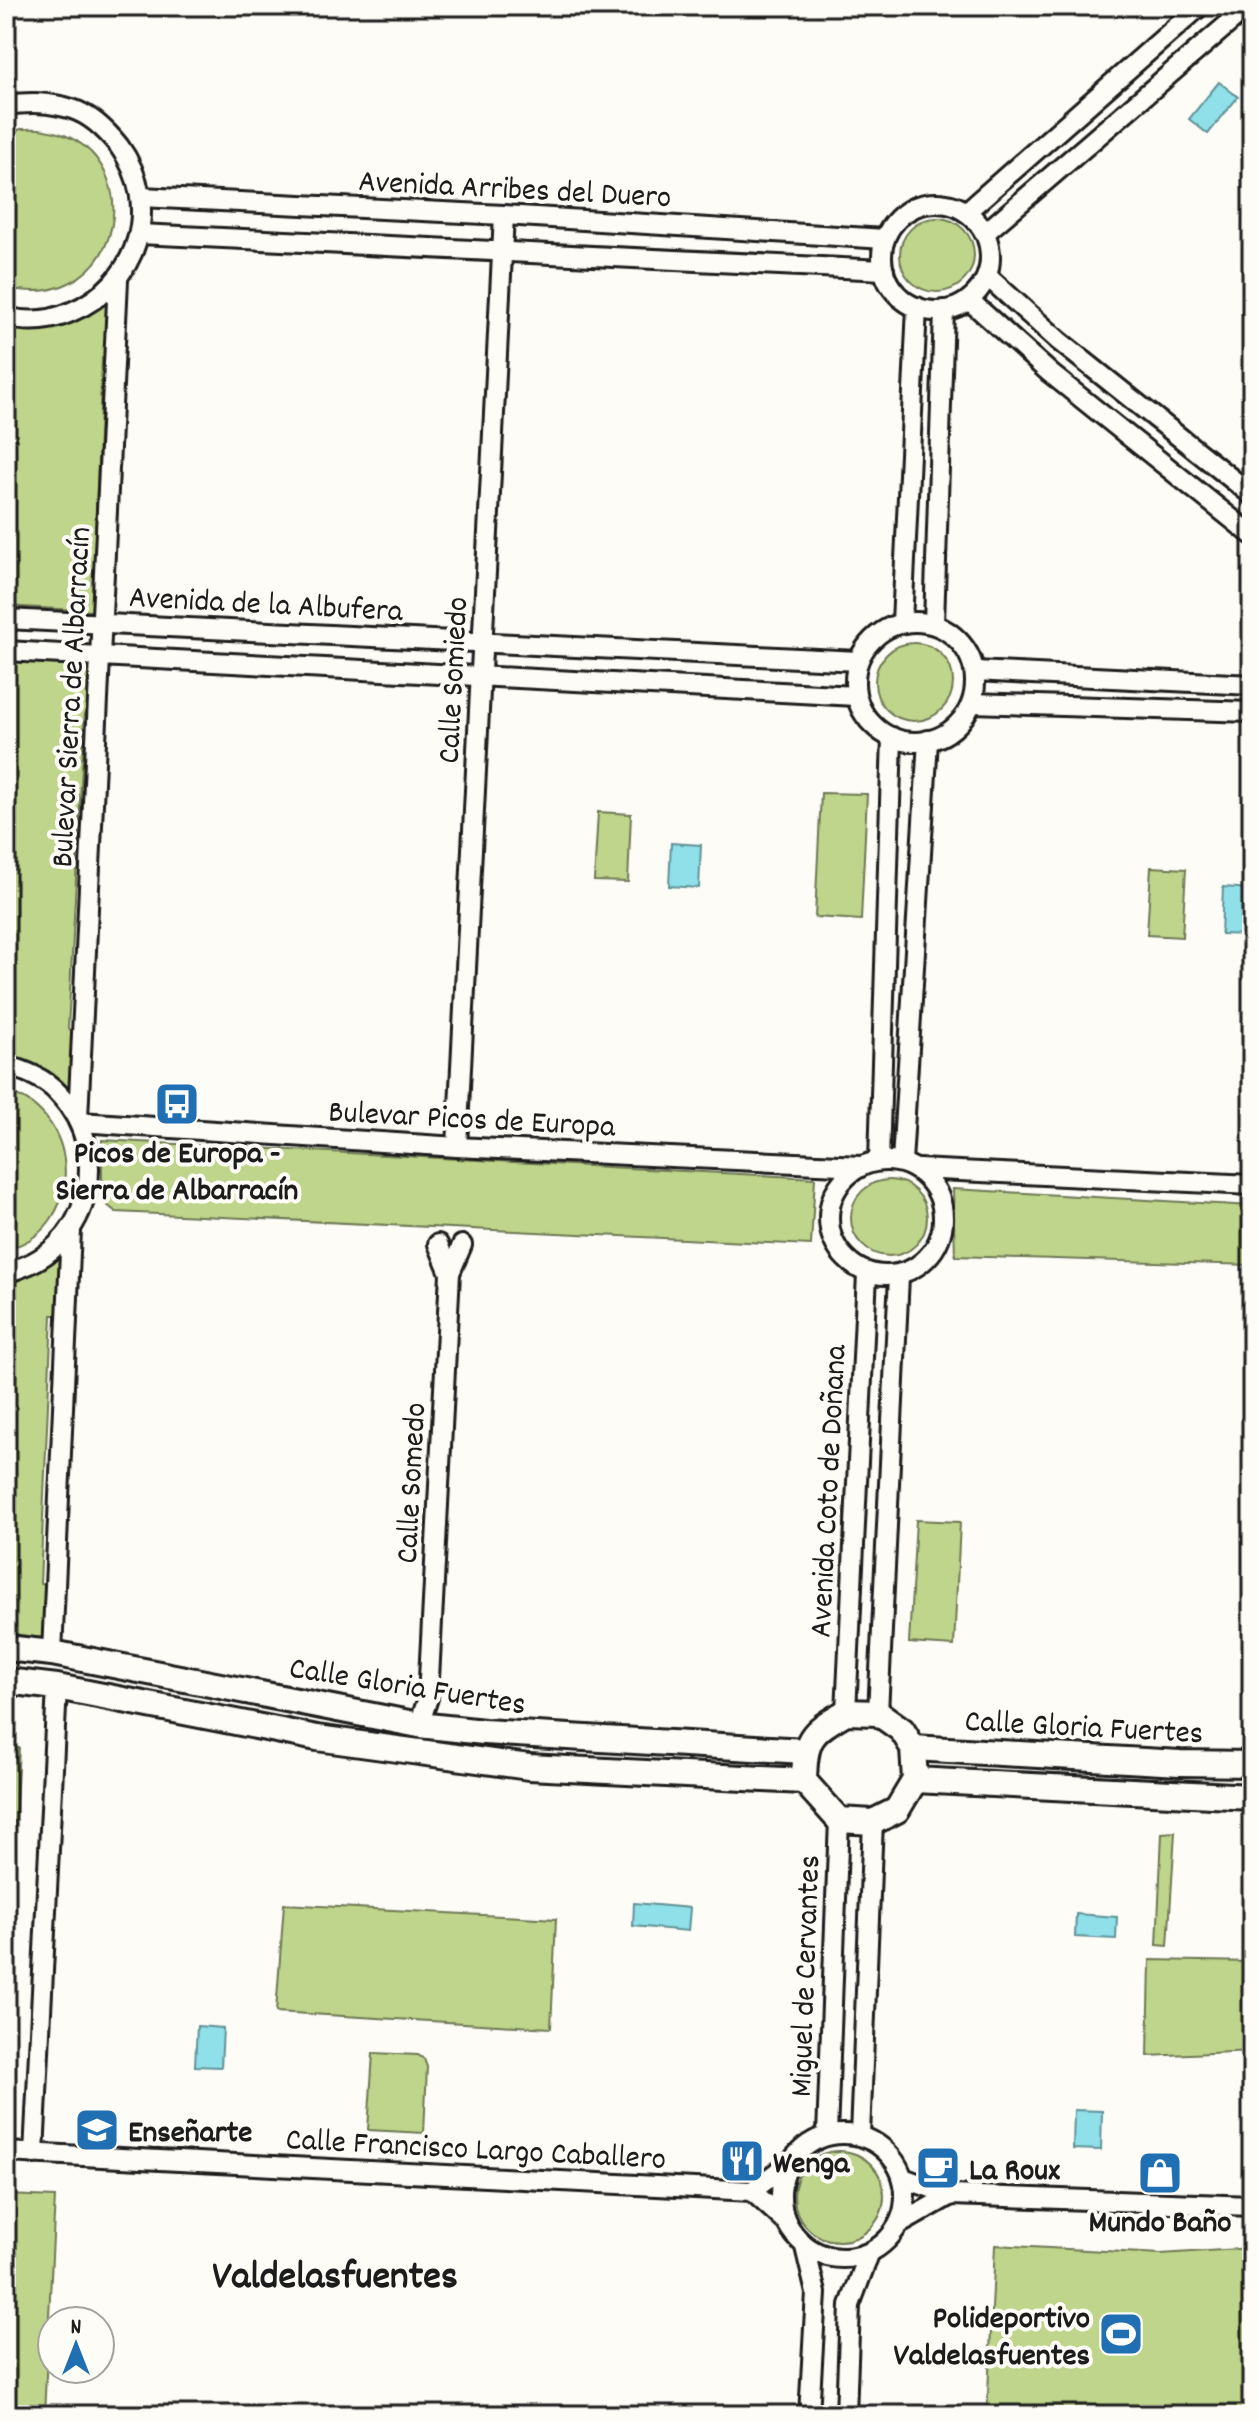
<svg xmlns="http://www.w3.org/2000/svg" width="1258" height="2421" viewBox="0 0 1258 2421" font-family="Dekko,sans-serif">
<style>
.green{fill:#bfd58b;stroke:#6e7854;stroke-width:2}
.water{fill:#8fe0e9;stroke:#619297;stroke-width:2}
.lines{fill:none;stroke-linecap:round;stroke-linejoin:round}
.street-casing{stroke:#1c1c1c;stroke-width:24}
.secondary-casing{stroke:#1c1c1c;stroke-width:30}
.street{stroke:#fdfcf7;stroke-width:18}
.secondary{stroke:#fdfcf7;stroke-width:24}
.labels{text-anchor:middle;stroke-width:8;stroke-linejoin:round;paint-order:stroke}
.street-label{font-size:32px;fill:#1c1c1c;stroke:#fdfcf7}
.poi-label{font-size:32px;font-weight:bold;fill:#1c1c1c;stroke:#fdfcf7;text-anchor:start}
.district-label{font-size:40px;font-weight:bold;fill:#1c1c1c;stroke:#fdfcf7}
</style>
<rect width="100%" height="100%" fill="#fdfcf7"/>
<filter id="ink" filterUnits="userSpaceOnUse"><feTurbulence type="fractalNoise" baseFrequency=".0125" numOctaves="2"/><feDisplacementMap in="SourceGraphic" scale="16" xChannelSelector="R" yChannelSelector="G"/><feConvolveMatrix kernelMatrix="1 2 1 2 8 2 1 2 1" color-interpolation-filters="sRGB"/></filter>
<g filter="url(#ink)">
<g class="green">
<path d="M21,129c8,0 16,-1 24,1 107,17 84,185 -39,158v-154z"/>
<circle cx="937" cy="255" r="37"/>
<polygon points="110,295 107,358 102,358 94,563 99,564 96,607 92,611 6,606 6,324"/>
<circle cx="914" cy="682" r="39"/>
<polygon points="6,661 95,665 93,711 85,711 68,1029 73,1031 71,1093 37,1067 6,1055"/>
<polygon points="821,793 867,794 861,920 815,917"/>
<polygon points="598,812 631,814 628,882 594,881"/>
<polygon points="1151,867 1186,869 1182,937 1147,935"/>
<path d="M6,1091c79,24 78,141 0,158z"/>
<polygon points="102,1140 815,1178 811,1245 116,1212 102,1201"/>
<circle cx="889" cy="1218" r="38"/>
<polygon points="953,1189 1252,1206 1252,1265 955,1256"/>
<polygon points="62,1252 59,1315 52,1315 40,1584 45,1585 43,1638 6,1633 6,1283 21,1280"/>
<polygon points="916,1520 960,1522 954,1646 909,1643"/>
<polygon points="6,1748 19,1748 11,1894 6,1894"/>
<polygon points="1175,1832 1168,1946 1157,1945 1162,1833"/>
<polygon points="284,1904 556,1919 551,2028 276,2012"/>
<polygon points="1150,1960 1252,1962 1252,2051 1148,2056"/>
<polygon points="373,2053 418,2055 424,2059 427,2067 424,2133 368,2130"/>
<circle cx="839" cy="2196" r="45"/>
<polygon points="6,2195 55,2197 44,2415 6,2415"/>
<polygon points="995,2245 1161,2254 1252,2248 1252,2415 987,2415"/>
</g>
<g class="water">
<polygon points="1219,82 1238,97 1208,134 1189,119"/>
<polygon points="671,843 701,845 699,888 669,886"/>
<polygon points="1223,887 1252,889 1249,935 1221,934"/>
<polygon points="634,1903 690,1908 688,1931 633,1926"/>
<polygon points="1076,1914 1117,1917 1116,1939 1075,1937"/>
<polygon points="197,2026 223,2028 221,2067 195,2066"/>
<polygon points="1074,2110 1102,2111 1101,2150 1073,2149"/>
</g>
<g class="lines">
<g class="street-casing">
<g id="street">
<path d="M6,105c24,-3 43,-3 66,4 19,6 35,22 47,37 44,60 19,138 -48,166 -20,9 -43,11 -65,5"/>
<polyline points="141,197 504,215 885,239"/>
<circle cx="936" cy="257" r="54"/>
<polyline points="966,212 1200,6"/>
<polyline points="985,233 1249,6"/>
<polyline points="139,234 884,270"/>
<polyline points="987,276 1059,341 1252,495"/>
<polyline points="969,300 1050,373 1252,535"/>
<polyline points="6,619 858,661"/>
<circle cx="915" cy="682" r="60"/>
<polyline points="902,623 917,307"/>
<polyline points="934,624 944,310"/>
<polyline points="6,651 856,696"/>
<polyline points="975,671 1252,685"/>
<polyline points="972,703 1252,712"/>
<path d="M6,1065c19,6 39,13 53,29 57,60 29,160 -53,178"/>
<polyline points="78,1118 118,280"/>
<polyline points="80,1122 457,1147 861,1166"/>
<polyline points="457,1147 504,215"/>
<circle cx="886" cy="1218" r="57"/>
<polyline points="879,1161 892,737"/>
<polyline points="902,1162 928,740"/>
<polyline points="918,1169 1252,1185"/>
<polyline points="438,1244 450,1273"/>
<polyline points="52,1653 71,1230"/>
<polyline points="846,1712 867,1274"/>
<polyline points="878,1713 899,1276"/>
<polyline points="419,1725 428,1698 450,1273 462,1245"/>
<circle cx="843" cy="2196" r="62"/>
<polyline points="827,2135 839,1820"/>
<polyline points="860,2135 873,1822"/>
<polyline points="6,2152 752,2191 784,2220"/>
<polyline points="34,2154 57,1687"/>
<polyline points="903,2178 951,2195 1252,2206"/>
<polyline points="752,2191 789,2163"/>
<polyline points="900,2224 951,2195"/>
<polyline points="805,2247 816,2293 809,2415"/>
<polyline points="846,2415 850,2305 869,2254"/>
</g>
</g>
<g class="secondary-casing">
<g id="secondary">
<polyline points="6,1648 52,1653 419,1725 484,1732 805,1751"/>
<polyline points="6,1681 57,1687 317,1738 529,1767 804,1781"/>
<path d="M846,1712l32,1 24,17 11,18 2,32 -18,30 -24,12 -34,-2 -35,-39c1,-42 5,-48 42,-69z"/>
<polyline points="913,1748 1180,1763 1252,1764"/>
<polyline points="915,1780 1252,1797"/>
</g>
</g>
<use href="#street" class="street"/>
<use href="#secondary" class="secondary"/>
</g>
</g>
<defs>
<g id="bus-square" transform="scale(2.3)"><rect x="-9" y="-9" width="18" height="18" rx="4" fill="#1f6fb2" stroke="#fdfcf7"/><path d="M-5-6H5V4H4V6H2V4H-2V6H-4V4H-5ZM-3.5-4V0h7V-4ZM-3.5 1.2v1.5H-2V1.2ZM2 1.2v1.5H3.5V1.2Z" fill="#fff"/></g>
<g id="school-square" transform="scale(2.3)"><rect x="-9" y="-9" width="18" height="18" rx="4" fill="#1f6fb2" stroke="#fdfcf7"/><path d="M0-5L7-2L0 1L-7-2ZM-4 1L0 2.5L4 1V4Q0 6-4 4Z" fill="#fff"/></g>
<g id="restaurant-square" transform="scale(2.3)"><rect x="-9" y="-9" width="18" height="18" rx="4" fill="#1f6fb2" stroke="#fdfcf7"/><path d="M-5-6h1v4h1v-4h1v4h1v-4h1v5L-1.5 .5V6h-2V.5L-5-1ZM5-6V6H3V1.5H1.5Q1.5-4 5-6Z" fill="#fff"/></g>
<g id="cafe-square" transform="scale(2.3)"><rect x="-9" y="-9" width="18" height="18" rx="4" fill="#1f6fb2" stroke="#fdfcf7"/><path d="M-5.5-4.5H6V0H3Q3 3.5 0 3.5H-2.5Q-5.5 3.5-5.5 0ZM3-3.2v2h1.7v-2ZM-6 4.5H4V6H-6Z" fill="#fff"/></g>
<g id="shop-square" transform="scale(2.3)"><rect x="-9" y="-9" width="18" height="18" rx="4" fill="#1f6fb2" stroke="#fdfcf7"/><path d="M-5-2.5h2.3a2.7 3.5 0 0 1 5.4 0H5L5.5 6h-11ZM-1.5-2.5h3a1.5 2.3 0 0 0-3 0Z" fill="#fff"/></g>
<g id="stadium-square" transform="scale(2.3)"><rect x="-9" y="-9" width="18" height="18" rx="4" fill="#1f6fb2" stroke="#fdfcf7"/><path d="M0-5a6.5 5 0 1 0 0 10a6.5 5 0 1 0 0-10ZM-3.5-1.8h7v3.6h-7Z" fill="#fff"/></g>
</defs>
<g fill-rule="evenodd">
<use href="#bus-square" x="177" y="1104"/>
<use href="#school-square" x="97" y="2130"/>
<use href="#restaurant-square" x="742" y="2161"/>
<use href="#cafe-square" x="938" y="2168"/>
<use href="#shop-square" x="1160" y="2173"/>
<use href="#stadium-square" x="1121" y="2334"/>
</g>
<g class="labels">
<g class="street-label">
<text transform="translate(515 187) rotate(3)" y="11">Avenida Arribes del Duero</text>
<text transform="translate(266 602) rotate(3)" y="11">Avenida de la Albufera</text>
<text transform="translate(451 680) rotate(-87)" y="11">Calle Somiedo</text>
<text transform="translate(69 697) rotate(-87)" y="11">Bulevar Sierra de Albarracín</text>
<text transform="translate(472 1117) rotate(3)" y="11">Bulevar Picos de Europa</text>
<text transform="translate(409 1483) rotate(-87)" y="11">Calle Somedo</text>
<text transform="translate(826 1491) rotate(-87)" y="11">Avenida Coto de Doñana</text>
<text transform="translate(408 1684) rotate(9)" y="11">Calle Gloria Fuertes</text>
<text transform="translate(1084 1725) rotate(3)" y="11">Calle Gloria Fuertes</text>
<text transform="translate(803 1976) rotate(-88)" y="11">Miguel de Cervantes</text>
<text transform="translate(476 2147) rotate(3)" y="11">Calle Francisco Largo Caballero</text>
</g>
<g class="poi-label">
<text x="177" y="1162" text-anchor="middle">Picos de Europa -<tspan x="177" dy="37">Sierra de Albarracín</tspan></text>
<text x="128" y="2141">Enseñarte</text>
<text x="773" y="2172">Wenga</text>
<text x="969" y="2179">La Roux</text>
<text x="1160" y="2231" text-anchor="middle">Mundo Baño</text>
<text x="1090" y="2327" text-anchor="end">Polideportivo<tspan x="1090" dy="37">Valdelasfuentes</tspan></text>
</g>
<g class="district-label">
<text x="335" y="2287">Valdelasfuentes</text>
</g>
</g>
<rect width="1258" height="2421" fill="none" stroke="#fdfcf7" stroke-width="32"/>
<rect x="16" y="16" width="1226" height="2389" fill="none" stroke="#1c1c1c" stroke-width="3" filter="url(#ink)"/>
<g transform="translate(76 2345)"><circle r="38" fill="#fdfcf7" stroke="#a3a29f" stroke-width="2"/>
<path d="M0-6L14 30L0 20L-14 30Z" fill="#1f6fb2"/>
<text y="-12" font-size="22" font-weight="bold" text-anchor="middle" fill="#1c1c1c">N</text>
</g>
</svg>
